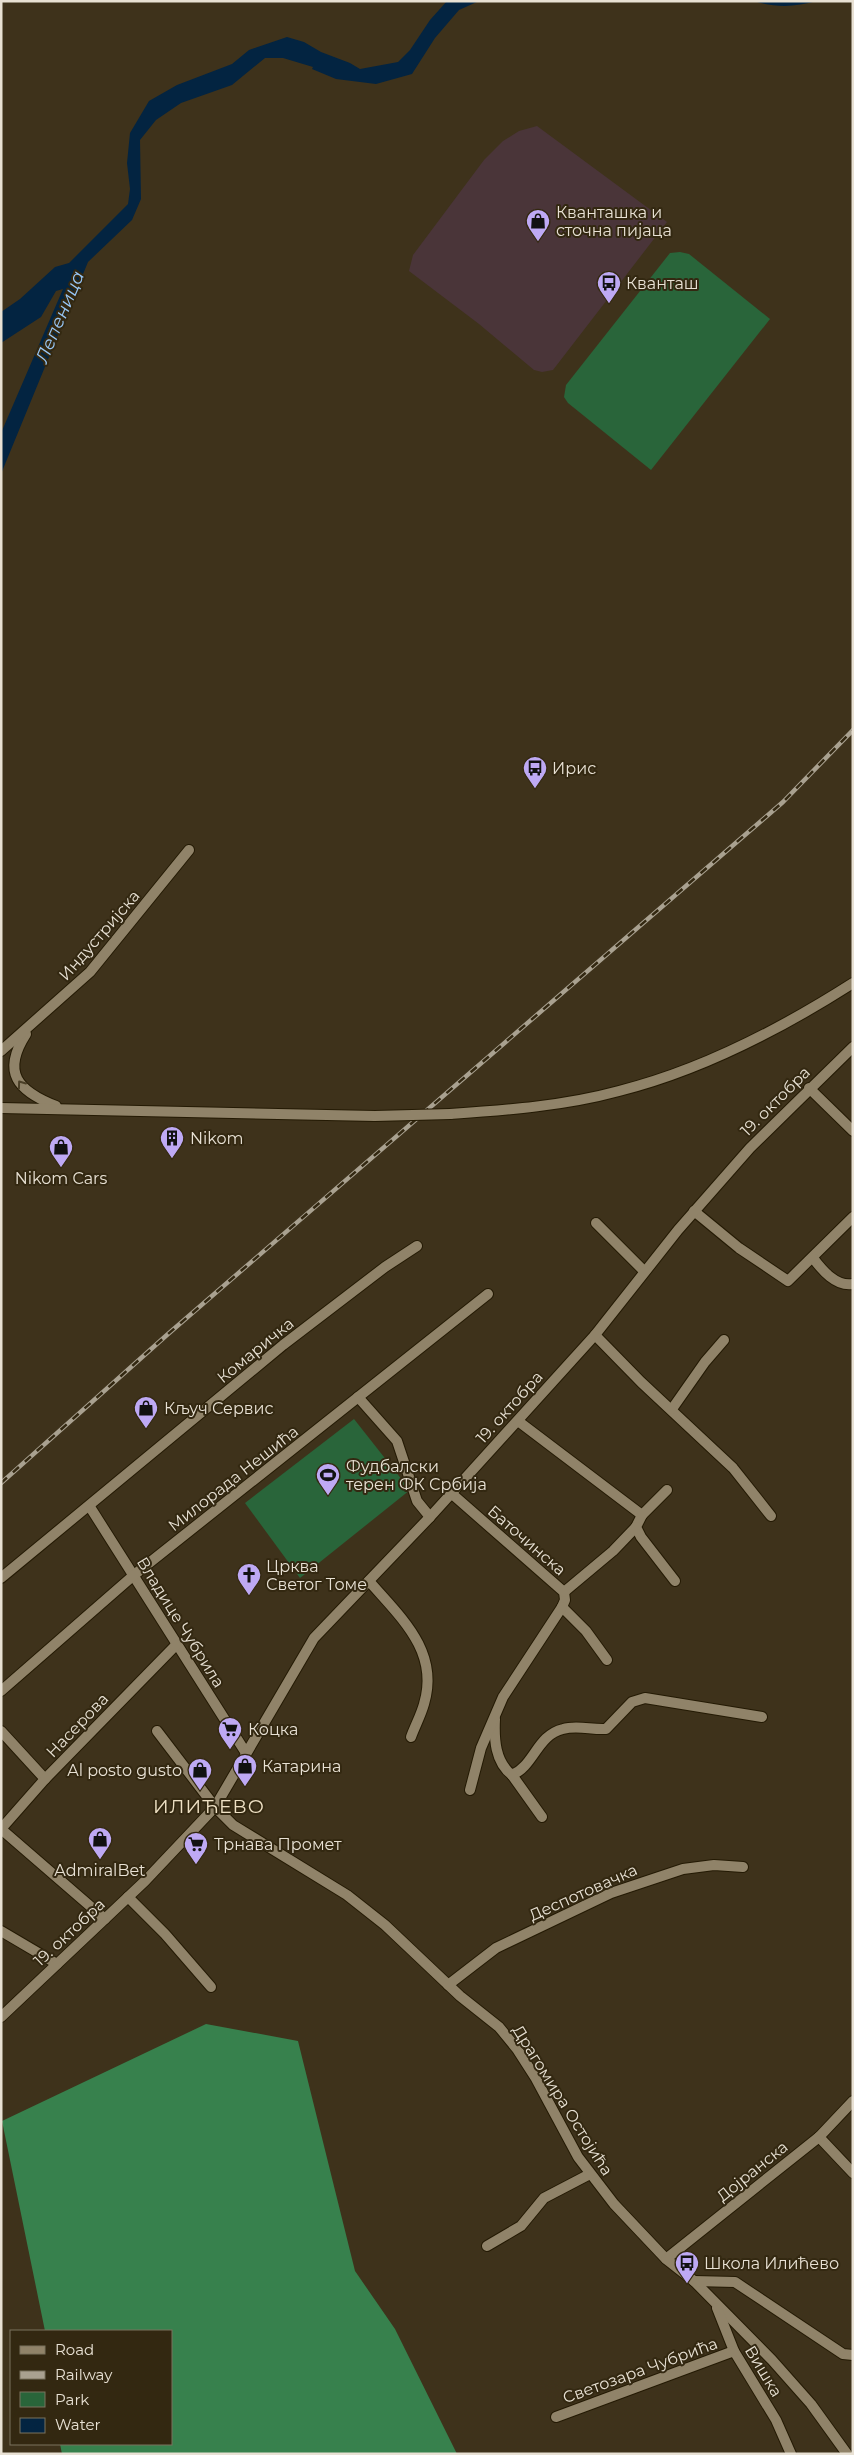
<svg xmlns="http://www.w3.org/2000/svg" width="854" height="2455" viewBox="0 0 854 2455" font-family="Montserrat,sans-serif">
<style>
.commercial{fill:#4a3539}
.green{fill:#29653a}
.forest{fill:#37814d}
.water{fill:#032441}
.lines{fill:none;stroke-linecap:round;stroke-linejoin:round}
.minor-casing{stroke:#241a04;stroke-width:12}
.minor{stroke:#908369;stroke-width:10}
.rail-casing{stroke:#a9a190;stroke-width:4.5}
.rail{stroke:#332811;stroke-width:2.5;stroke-dasharray:8;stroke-linecap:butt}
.minor-bridge-casing{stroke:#241a04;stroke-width:12;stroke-linecap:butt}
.minor-bridge{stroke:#908369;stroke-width:10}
.oneway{stroke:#4a3f27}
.labels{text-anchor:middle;stroke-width:4;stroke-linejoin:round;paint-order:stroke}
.poi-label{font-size:16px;fill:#e8e1d4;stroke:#332811;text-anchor:start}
.street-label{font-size:16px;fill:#e8e1d4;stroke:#332811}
.water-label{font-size:18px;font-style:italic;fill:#98c7f7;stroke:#332811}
.quarter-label{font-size:19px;letter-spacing:1px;fill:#efe1c5;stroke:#332811}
</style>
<rect width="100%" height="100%" fill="#3e321b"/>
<polygon class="commercial" points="537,126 667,222 553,370 542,372 534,370 479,324 409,271 413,255 484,160 503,141 519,131"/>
<g class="green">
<polygon points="680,252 689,254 770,319 651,470 568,403 564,397 566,385 670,253"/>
<polygon points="354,1419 410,1490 300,1578 245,1503"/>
</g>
<polygon class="forest" points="206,2024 298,2041 355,2271 395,2329 457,2454 62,2454 60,2444 171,2444 171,2331 45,2331 2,2121"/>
<g class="water">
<polygon points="447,1 479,1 459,10 435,38 412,74 376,84 336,79 312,69 313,67 283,58 265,58 232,85 181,103 156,120 140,140 141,199 132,220 88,262 1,474 1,433 63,289 56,291 41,317 1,343 1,312 20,299 55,267 69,263 128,204 130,189 127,163 130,133 149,101 177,85 232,64 249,50 287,37 304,42 321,52 350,63 360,69 398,62 410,50 430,20"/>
<path d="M754,1h63c-22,6 -41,7 -63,0z"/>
</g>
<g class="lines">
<g class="minor-casing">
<g id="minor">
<path d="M26,1034c-25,39 -8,57 30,72"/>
<polyline points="1,1051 90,972 189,850"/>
<polyline points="809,1088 853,1131"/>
<polyline points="1,1108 375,1116"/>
<path d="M450,1114c57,-4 114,-8 169,-23 84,-21 162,-62 234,-108"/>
<polyline points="694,1211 739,1248 788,1281 853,1217"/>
<polyline points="596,1223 644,1271"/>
<path d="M813,1258c9,12 23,29 40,26"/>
<polyline points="595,1335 641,1382 733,1468 771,1516"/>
<polyline points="358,1397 397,1441 417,1501 430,1517"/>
<polyline points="672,1409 705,1362 724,1340"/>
<polyline points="518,1421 642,1515 636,1527 641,1537 675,1581"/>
<polyline points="451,1493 564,1592 565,1600 562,1607 586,1631 607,1660"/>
<polyline points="90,1507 246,1753"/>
<polyline points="642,1515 667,1490"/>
<polyline points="1,1578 283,1345 385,1267 417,1246"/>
<path d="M369,1581c31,36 71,70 55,123 -3,11 -9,22 -13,33"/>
<polyline points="564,1592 613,1551 636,1527"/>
<polyline points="1,1691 134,1575 488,1294"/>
<path d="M495,1719c-1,20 0,43 17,56 22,-9 25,-40 51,-46 14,-4 29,1 43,0l26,-27 13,-4 117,19"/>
<polyline points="1,1731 45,1779"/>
<polyline points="157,1731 215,1807 233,1825 347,1895 385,1925 460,1996 499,2027 517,2049 535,2077 578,2157 614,2204 666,2259 694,2281 772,2360 811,2404 847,2454"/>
<polyline points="512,1775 542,1817"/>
<polyline points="470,1790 481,1748 503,1697 562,1607"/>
<polyline points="1,1829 45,1779 176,1645"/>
<polyline points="1,1829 105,1919"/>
<polyline points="128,1897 165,1934 211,1987"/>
<polyline points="1,1931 57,1964"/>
<polyline points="448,1985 496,1948 611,1893 683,1869 714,1865 743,1867"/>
<polyline points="1,2017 145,1881 215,1807 314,1638 430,1517 595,1335 678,1230 750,1148 853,1047"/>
<polyline points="819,2137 853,2173"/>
<polyline points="487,2246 521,2226 544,2198 590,2174"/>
<polyline points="666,2259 819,2137 853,2101"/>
<polyline points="694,2281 735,2282 843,2354 853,2355"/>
<polyline points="717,2308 734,2351 776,2420 791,2454"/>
<polyline points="556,2417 734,2351"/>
</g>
</g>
<use href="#minor" class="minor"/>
<g class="rail-casing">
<polyline id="rail" points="1,1483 168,1334 783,802 853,730"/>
</g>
<use href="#rail" class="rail"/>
<g class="minor-bridge-casing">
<polyline id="minor-bridge" points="375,1116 450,1114"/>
</g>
<use href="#minor-bridge" class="minor-bridge"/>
</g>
<defs><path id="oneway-chevron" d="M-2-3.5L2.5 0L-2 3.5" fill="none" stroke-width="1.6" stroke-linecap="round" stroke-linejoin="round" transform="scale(1.25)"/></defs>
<use class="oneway" href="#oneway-chevron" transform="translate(21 1084) rotate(-126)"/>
<defs>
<g id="shop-pin" transform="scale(1.25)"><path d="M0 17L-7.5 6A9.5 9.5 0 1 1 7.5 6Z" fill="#bea9f4" stroke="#332811"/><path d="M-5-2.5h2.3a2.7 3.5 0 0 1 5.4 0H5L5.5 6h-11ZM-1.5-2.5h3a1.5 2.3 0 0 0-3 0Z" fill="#111"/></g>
<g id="bus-pin" transform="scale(1.25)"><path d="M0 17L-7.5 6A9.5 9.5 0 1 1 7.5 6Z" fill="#bea9f4" stroke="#332811"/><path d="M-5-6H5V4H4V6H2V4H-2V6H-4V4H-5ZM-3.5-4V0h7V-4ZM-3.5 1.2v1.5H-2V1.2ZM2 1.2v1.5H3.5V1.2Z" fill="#111"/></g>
<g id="building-pin" transform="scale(1.25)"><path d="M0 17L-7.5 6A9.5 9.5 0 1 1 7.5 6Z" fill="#bea9f4" stroke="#332811"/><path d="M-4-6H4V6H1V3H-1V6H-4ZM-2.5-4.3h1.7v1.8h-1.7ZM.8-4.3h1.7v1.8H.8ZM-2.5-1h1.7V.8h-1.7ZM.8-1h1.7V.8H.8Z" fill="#111"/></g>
<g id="stadium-pin" transform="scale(1.25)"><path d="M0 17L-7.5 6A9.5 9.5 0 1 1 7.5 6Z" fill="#bea9f4" stroke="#332811"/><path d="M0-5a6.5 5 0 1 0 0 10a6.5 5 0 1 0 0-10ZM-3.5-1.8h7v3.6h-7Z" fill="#111"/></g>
<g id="church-pin" transform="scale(1.25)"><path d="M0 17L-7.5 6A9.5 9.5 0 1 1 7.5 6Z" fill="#bea9f4" stroke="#332811"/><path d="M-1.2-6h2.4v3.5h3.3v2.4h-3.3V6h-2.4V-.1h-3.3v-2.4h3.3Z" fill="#111"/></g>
<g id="supermarket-pin" transform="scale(1.25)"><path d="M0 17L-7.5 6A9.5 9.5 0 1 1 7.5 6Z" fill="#bea9f4" stroke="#332811"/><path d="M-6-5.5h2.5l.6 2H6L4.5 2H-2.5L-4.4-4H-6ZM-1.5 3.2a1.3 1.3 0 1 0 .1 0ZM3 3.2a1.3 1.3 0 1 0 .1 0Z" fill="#111"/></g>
</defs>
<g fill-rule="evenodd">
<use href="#shop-pin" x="538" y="221"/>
<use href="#bus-pin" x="609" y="283"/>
<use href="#bus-pin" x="535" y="768"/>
<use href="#building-pin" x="172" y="1138"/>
<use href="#shop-pin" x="61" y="1147"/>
<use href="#shop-pin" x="146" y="1408"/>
<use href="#stadium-pin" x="328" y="1475"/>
<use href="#church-pin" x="249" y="1575"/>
<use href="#supermarket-pin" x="230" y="1729"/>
<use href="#shop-pin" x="245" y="1766"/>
<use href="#shop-pin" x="200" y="1770"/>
<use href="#shop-pin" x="100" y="1839"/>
<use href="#supermarket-pin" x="196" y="1844"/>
<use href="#bus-pin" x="687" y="2263"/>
</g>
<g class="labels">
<g class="poi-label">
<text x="556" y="218">Кванташка и<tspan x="556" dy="18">сточна пијаца</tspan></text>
<text x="626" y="289">Кванташ</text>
<text x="552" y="774">Ирис</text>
<text x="190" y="1144">Nikom</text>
<text x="61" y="1184" text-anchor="middle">Nikom Cars</text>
<text x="164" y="1414">Кључ Сервис</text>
<text x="346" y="1472">Фудбалски<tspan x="346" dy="18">терен ФК Србија</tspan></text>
<text x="266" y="1572">Црква<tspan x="266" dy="18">Светог Томе</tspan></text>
<text x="248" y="1735">Коцка</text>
<text x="262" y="1772">Катарина</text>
<text x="182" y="1776" text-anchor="end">Al posto gusto</text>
<text x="214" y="1850">Трнава Промет</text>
<text x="100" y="1876" text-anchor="middle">AdmiralBet</text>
<text x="704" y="2269">Школа Илићево</text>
</g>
<g class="street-label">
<text transform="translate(99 935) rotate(-49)" y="6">Индустријска</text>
<text transform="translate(775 1101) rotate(-45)" y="6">19. октобра</text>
<text transform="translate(255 1350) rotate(-39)" y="6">Комаричка</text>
<text transform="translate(509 1407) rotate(-48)" y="6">19. октобра</text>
<text transform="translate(233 1478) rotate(-38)" y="6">Милорада Нешића</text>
<text transform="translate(527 1540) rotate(41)" y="6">Баточинска</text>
<text transform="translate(181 1622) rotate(58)" y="6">Владице Чубрила</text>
<text transform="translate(77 1725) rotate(-46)" y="6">Насерова</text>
<text transform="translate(583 1892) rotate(-24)" y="6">Деспотовачка</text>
<text transform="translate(69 1932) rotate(-43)" y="6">19. октобра</text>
<text transform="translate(563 2100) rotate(58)" y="6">Драгомира Остојића</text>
<text transform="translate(752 2171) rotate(-39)" y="6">Дојранска</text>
<text transform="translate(640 2370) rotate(-20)" y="6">Светозара Чубрића</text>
<text transform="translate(764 2371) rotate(59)" y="6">Вишка</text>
</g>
<g class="water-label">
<text transform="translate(60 317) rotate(-67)" y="6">Лепеница</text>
</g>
<g class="quarter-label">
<text x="209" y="1813">ИЛИЋЕВО</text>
</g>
</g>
<rect width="854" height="2455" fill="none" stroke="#e8e1d4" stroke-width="5"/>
<rect x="10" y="2330" width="162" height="115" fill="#332811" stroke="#7b725f"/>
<rect x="20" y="2346" width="25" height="8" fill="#908369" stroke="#7b725f"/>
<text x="55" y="2355" font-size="15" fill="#e8e1d4">Road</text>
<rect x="20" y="2371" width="25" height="8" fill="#a9a190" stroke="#7b725f"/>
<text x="55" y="2380" font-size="15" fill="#e8e1d4">Railway</text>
<rect x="20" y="2392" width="25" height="15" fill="#29653a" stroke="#7b725f"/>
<text x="55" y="2405" font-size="15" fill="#e8e1d4">Park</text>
<rect x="20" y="2418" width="25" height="15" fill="#032441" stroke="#7b725f"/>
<text x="55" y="2430" font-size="15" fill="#e8e1d4">Water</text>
</svg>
